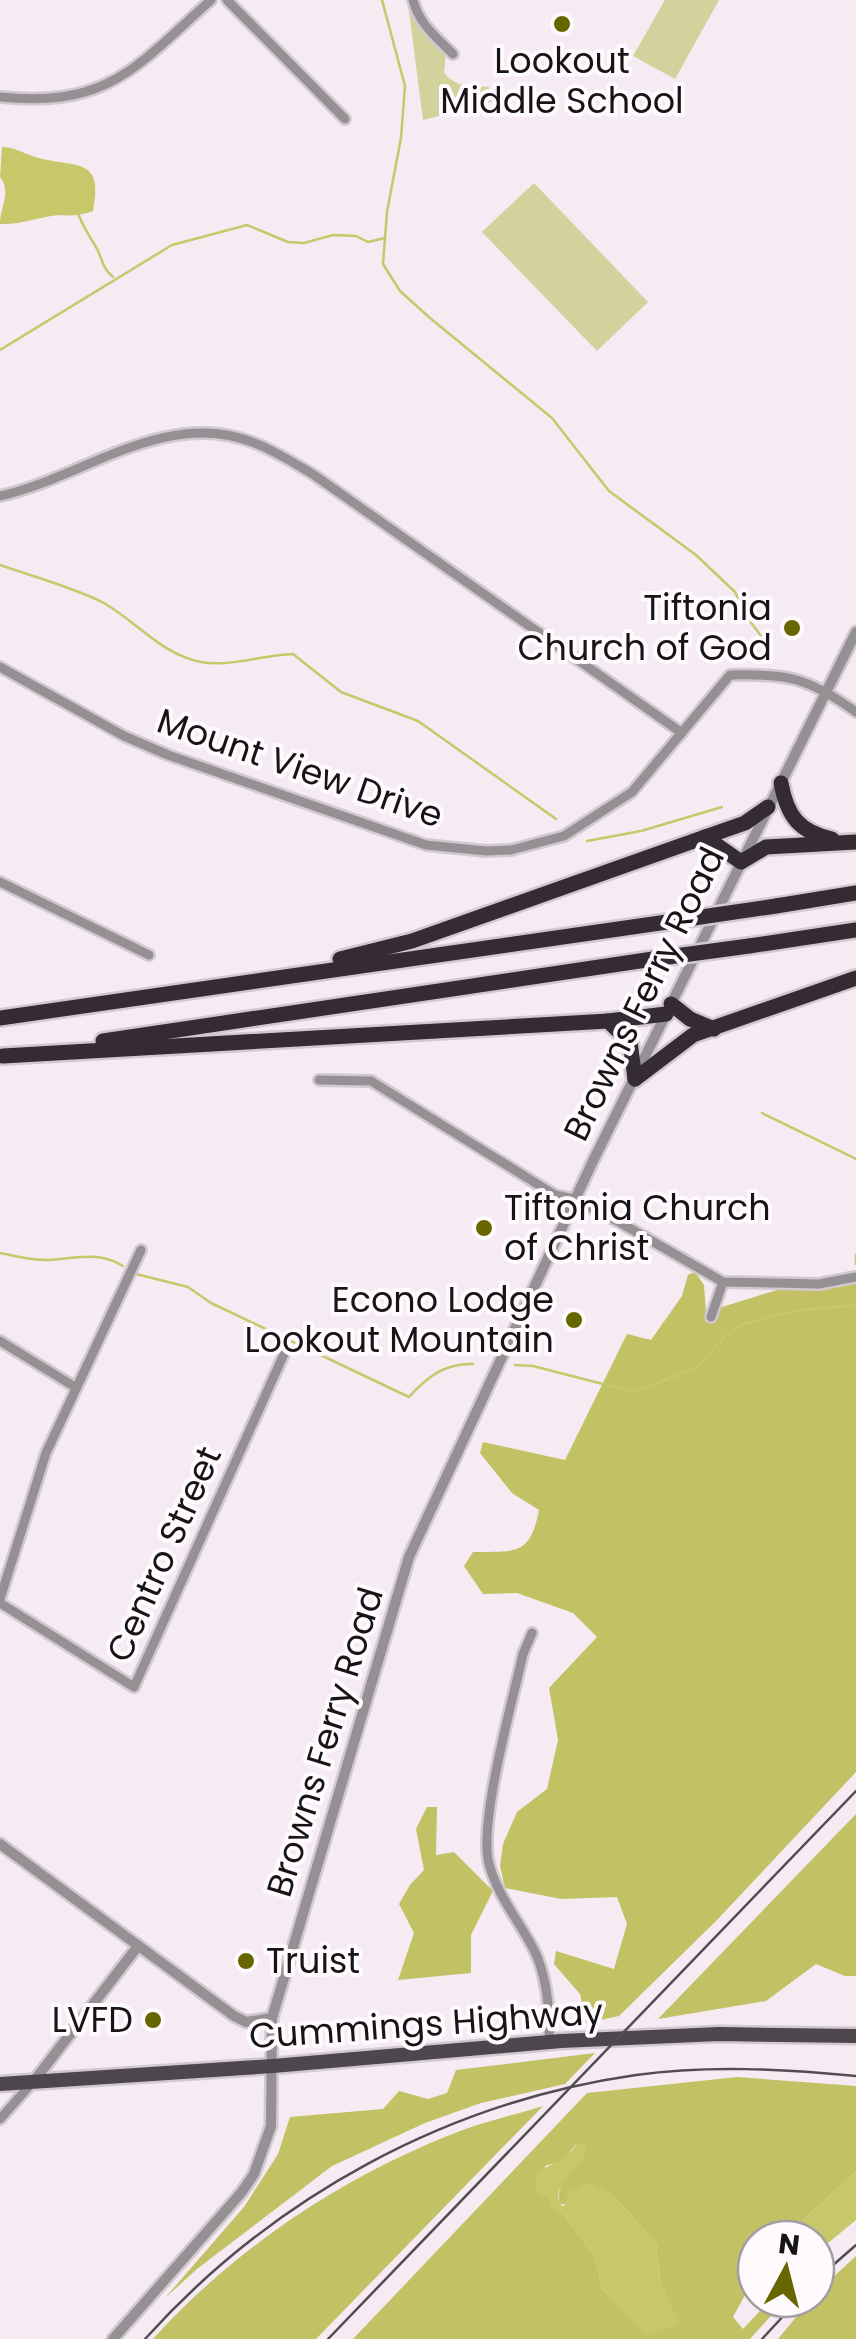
<svg xmlns="http://www.w3.org/2000/svg" width="856" height="2339" viewBox="0 0 856 2339" font-family="Poppins,sans-serif">
<style>
.green{fill:#d1d29c}
.forest{fill:#c2c164;fill-rule:evenodd}
.water{fill:#c8c76a}
.lines{fill:none;stroke-linecap:round;stroke-linejoin:round}
.stream{stroke:#c8c76a;stroke-width:2.5}
.minor-casing{stroke:#d2c8d0;stroke-width:14}
.tertiary-casing{stroke:#d2c8d0;stroke-width:15}
.primary-casing{stroke:#d2c8d0;stroke-width:19}
.motorway-casing{stroke:#d2c8d0;stroke-width:20}
.minor{stroke:#959094;stroke-width:9}
.tertiary{stroke:#959094;stroke-width:10}
.primary{stroke:#4d464c;stroke-width:14}
.motorway{stroke:#352c33;stroke-width:15}
.rail{stroke:#524d52;stroke-width:2.5}
.motorway-bridge-casing{stroke:#d2c8d0;stroke-width:20;stroke-linecap:butt}
.motorway-bridge{stroke:#352c33;stroke-width:15}
.poi-dot{fill:#686600;stroke:#fefafe;stroke-width:4}
.labels{text-anchor:middle;stroke-width:8;stroke-linejoin:round;paint-order:stroke}
.poi-label{font-size:35px;fill:#171417;stroke:#fefafe;text-anchor:end}
.street-label{font-size:35px;fill:#171417;stroke:#fefafe}
</style>
<rect width="100%" height="100%" fill="#f6eaf3"/>
<g class="green">
<polygon points="665,0 719,0 675,79 633,56"/>
<path d="M409,11l37,42 -2,20c13,15 26,13 45,14l5,14 -71,19z"/>
<polygon points="534,183 648,302 597,351 482,232"/>
</g>
<g class="forest">
<path d="M695,1272l9,13 2,27 74,-23 76,-6v489l-140,149 -97,95 -33,7 -6,-29 -26,-30 2,-13 58,18 13,-45 -10,-27 -56,2 -56,-11 -5,-22 3,-22 14,-32 30,-23 11,-49 -9,-52 48,-51 -24,-24 -56,-20 -34,1 -19,-28 9,-14c42,-1 57,5 66,-42l-27,-17 -32,-40 3,-11 82,18 62,-126 24,6 31,-44 6,-21z"/>
<polygon points="427,1807 437,1807 436,1855 454,1852 493,1891 471,1935 471,1973 398,1980 414,1933 399,1904 410,1885 424,1870 416,1829"/>
<polygon points="856,1814 856,1976 845,1976 816,1964 766,2001 658,2019"/>
<polygon points="595,2053 565,2084 481,2103 425,2123 332,2166 197,2269 165,2298 244,2207 278,2154 290,2117 383,2109 399,2091 428,2099 447,2093 456,2070"/>
<path d="M737,2077l119,9v85l-73,68h-27v36l-23,42 10,12 28,-30h15l-36,40h-397l234,-246zM577,2143c-6,19 -21,45 -18,62l52,-12 45,50 4,40 19,40 -32,12 -45,-46 -7,-32 -32,-44 -10,-4 -8,-43 18,-6z"/>
<path d="M543,2106l-227,233h-163c81,-90 189,-162 302,-206 28,-11 59,-18 88,-27z"/>
<polygon points="856,2256 856,2339 778,2339 811,2299 816,2299 816,2293"/>
</g>
<g class="water">
<path d="M2,147c14,0 24,8 37,11 38,10 65,-1 54,53 -18,7 -25,3 -42,5 -18,3 -33,9 -51,8 0,-17 12,-32 0,-47z"/>
<path d="M577,2143l10,3c-3,25 -34,32 -28,59l5,1 4,-13 21,-11 22,11 45,50 4,40 20,40 -33,13 -45,-47 -7,-32 -32,-44 -10,-4 -5,-11 -12,-6 -1,-16c14,-14 32,-15 42,-33z"/>
<polygon points="856,2171 856,2220 816,2253 816,2239 783,2239"/>
</g>
<g class="lines">
<g class="stream">
<polyline points="382,0 405,86 401,138 387,212 383,264 400,291 430,318 552,418 609,491 696,555 735,592 747,617 764,640"/>
<path d="M79,216c5,12 10,20 17,31 7,12 5,20 17,30"/>
<polyline points="0,350 172,245 247,225 288,242 304,243 333,235 356,236 368,242 385,238"/>
<path d="M0,565c34,12 70,21 102,37 33,18 60,53 99,60 29,5 62,-7 92,-8l48,38 77,29 138,98"/>
<polyline points="587,841 641,831 722,807"/>
<polyline points="762,1113 856,1159"/>
<path d="M0,1253c16,3 34,8 50,7 26,-2 49,-9 73,6"/>
<polyline points="856,1255 856,1264"/>
<path d="M136,1274l52,13 23,16 198,94c18,-20 36,-34 64,-33"/>
<polyline points="515,1365 533,1366 634,1392 696,1368 726,1335 744,1324 794,1311 856,1305"/>
</g>
<g class="minor-casing">
<g id="minor">
<polyline points="227,0 345,119"/>
<path d="M413,0c6,24 23,37 40,54"/>
<path d="M0,97c108,11 136,-30 211,-97"/>
<path d="M0,496c82,-18 165,-88 252,-54 22,8 42,21 62,33l368,258"/>
<path d="M0,667l124,69 44,19 258,90 60,6 25,-1 53,-14 68,-44 98,-117c59,-1 77,2 126,37"/>
<polyline points="0,882 149,955"/>
<polyline points="319,1080 371,1081 555,1195 574,1199 619,1222 723,1282 819,1284 856,1277"/>
<polyline points="711,1317 723,1282"/>
<polyline points="0,1341 75,1387"/>
<polyline points="0,1599 46,1453 141,1250"/>
<polyline points="0,1603 134,1687 284,1354"/>
<path d="M532,1633l-9,21c-10,46 -45,169 -34,210 9,33 31,58 46,88 13,28 15,60 14,90"/>
<polyline points="0,2119 32,2083"/>
</g>
</g>
<g class="tertiary-casing">
<g id="tertiary">
<polyline points="0,1844 234,2016 246,2022 272,2018"/>
<polyline points="34,2081 138,1946"/>
<polyline points="113,2339 241,2193 254,2174 271,2126 272,2018 409,1557 592,1163 856,632"/>
</g>
</g>
<g class="primary-casing">
<polyline id="primary" points="0,2084 273,2066 561,2041 719,2034 856,2036"/>
</g>
<g class="motorway-casing">
<g id="motorway">
<path d="M781,783c6,33 18,49 51,56"/>
<polyline points="705,837 741,862 766,847 856,842"/>
<polyline points="776,906 856,893"/>
<polyline points="749,946 856,930"/>
<polyline points="340,959 412,941 705,837 745,823 768,807"/>
<polyline points="671,1004 690,1019 714,1029"/>
<polyline points="0,1018 667,922"/>
<polyline points="608,1021 666,1014"/>
<polyline points="103,1041 653,959"/>
<polyline points="3,1056 608,1021 630,1042 635,1079"/>
<polyline points="635,1079 693,1035 856,978"/>
</g>
</g>
<use href="#minor" class="minor"/>
<use href="#tertiary" class="tertiary"/>
<use href="#primary" class="primary"/>
<use href="#motorway" class="motorway"/>
<g class="rail">
<polyline points="816,2280 856,2245"/>
<path d="M145,2339c128,-142 302,-237 491,-264 73,-10 147,-6 220,1"/>
<polyline points="328,2339 856,1791"/>
<polyline points="762,2339 799,2299"/>
</g>
<g class="motorway-bridge-casing">
<g id="motorway-bridge">
<polyline points="667,922 776,906"/>
<polyline points="653,959 749,946"/>
</g>
</g>
<use href="#motorway-bridge" class="motorway-bridge"/>
</g>
<g class="poi-dot">
<circle cx="562" cy="24" r="10"/>
<circle cx="792" cy="628" r="10"/>
<circle cx="484" cy="1228" r="10"/>
<circle cx="574" cy="1320" r="10"/>
<circle cx="246" cy="1961" r="10"/>
<circle cx="153" cy="2020" r="10"/>
</g>
<g class="labels">
<g class="poi-label">
<text x="562" y="73" text-anchor="middle">Lookout<tspan x="562" dy="40">Middle School</tspan></text>
<text x="772" y="620">Tiftonia<tspan x="772" dy="40">Church of God</tspan></text>
<text x="504" y="1220" text-anchor="start">Tiftonia Church<tspan x="504" dy="40">of Christ</tspan></text>
<text x="554" y="1312">Econo Lodge<tspan x="554" dy="40">Lookout Mountain</tspan></text>
<text x="266" y="1973" text-anchor="start">Truist</text>
<text x="133" y="2032">LVFD</text>
</g>
<g class="street-label">
<text transform="translate(300 768) rotate(19)" y="12">Mount View Drive</text>
<text transform="translate(644 994) rotate(-64)" y="12">Browns Ferry Road</text>
<text transform="translate(164 1554) rotate(-66)" y="12">Centro Street</text>
<text transform="translate(325 1742) rotate(-73)" y="12">Browns Ferry Road</text>
<text transform="translate(426 2024) rotate(-4)" y="12">Cummings Highway</text>
</g>
</g>
<g transform="translate(786 2269) rotate(7)"><circle r="48" fill="#fefafe" stroke="#a29ea2" stroke-width="2.5"/>
<path d="M0-8L18 38L0 25L-18 38Z" fill="#686600"/>
<text y="-15" font-size="28" font-weight="bold" text-anchor="middle" fill="#171417">N</text>
</g>
</svg>
